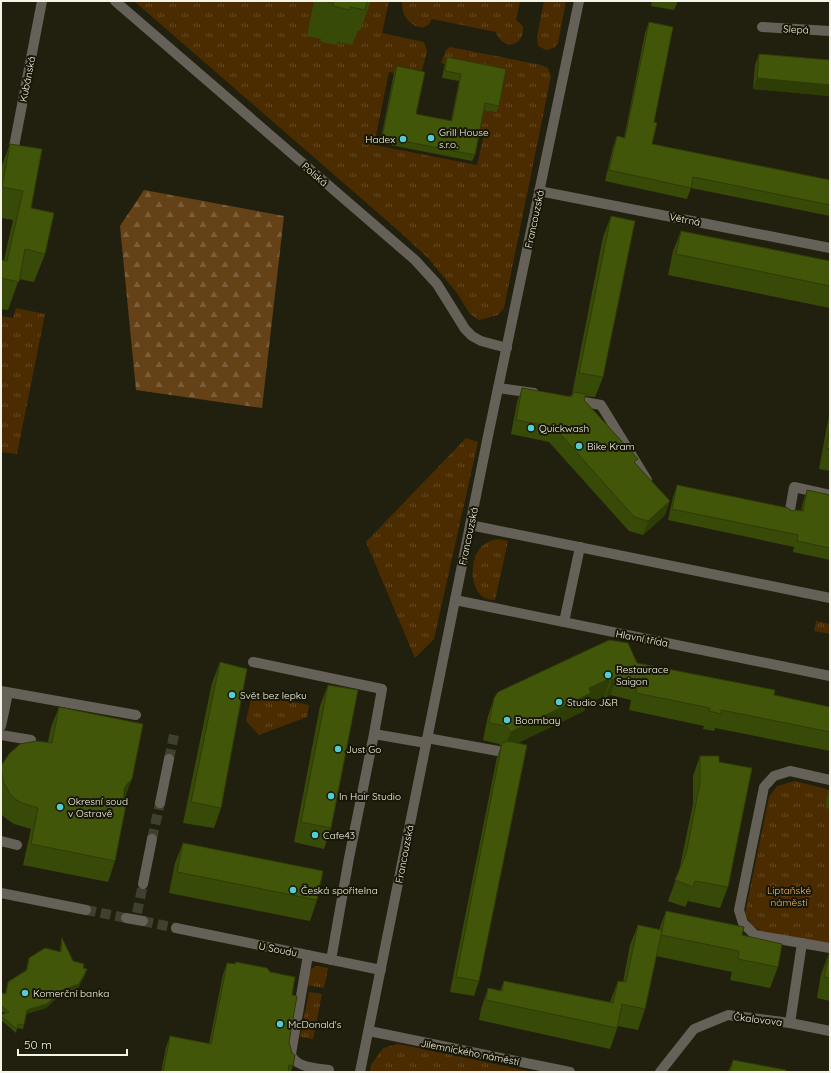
<svg xmlns="http://www.w3.org/2000/svg" width="831" height="1073" viewBox="0 0 831 1073" font-family="Quicksand,sans-serif">
<style>
.grass{fill:url(#grass-tufts)}
.forest{fill:url(#forest-firs)}
.lines{fill:none;stroke-linecap:round;stroke-linejoin:round}
.minor-tunnel{stroke:#40402f;stroke-width:10;stroke-dasharray:10 5;stroke-linecap:butt}
.minor{stroke:#656159;stroke-width:10}
.wall{fill:#384a08}
.shaded-wall{fill:#2e3c06}
.building{fill:#415609;stroke:#2e3c06}
.poi-dot{fill:#52ccd5;stroke:#181706;stroke-width:1.5}
.labels{text-anchor:middle;stroke-width:4;stroke-linejoin:round;paint-order:stroke}
.street-label{font-size:10px;fill:#f3f3e7;stroke:#181706}
.poi-label{font-size:10px;fill:#f3f3e7;stroke:#181706;text-anchor:start}
.park-label{font-size:10px;fill:#f8b264;stroke:#181706}
</style>
<defs>
<pattern id="grass-tufts" width="24" height="20" patternUnits="userSpaceOnUse"><rect width="24" height="20" fill="#4b2b00"/><path d="M3 7l-1-3M5 7V3M7 7l1-3M15 17l-1-3M17 17v-4M19 17l1-3" fill="none" stroke="#654a25"/></pattern>
<pattern id="forest-firs" width="22" height="20" patternUnits="userSpaceOnUse"><rect width="22" height="20" fill="#644116"/><path d="M5 1l3.5 6h-7zM16 11l3.5 6h-7z" fill="#7b5d38"/></pattern>
</defs>
<rect width="100%" height="100%" fill="#21200f"/>
<g class="grass">
<polygon points="134,1 389,1 382,33 424,42 427,51 420,78 389,72 374,145 477,165 484,134 478,133 483,110 445,64 441,63 446,50 450,47 541,65 548,68 551,76 504,308 498,315 479,320 470,314 457,293 428,258 400,232"/>
<path d="M402,1h118l-4,19 7,6c2,20 -20,26 -27,6l-64,-13c-2,2 -2,4 -4,6 -8,7 -21,-3 -24,-11 -2,-4 -2,-9 -2,-13z"/>
<polygon points="544,1 566,1 558,43 554,48 546,50 538,46 537,37"/>
<polygon points="16,308 45,314 17,454 1,452 1,316 13,318"/>
<polygon points="466,438 478,442 434,639 415,658 366,542"/>
<path d="M498,539l10,2 -13,59c-4,0 -9,-1 -12,-3 -14,-10 -13,-38 -2,-50 4,-4 10,-7 17,-8z"/>
<polygon points="816,621 830,624 830,634 814,631"/>
<polygon points="252,694 309,705 307,717 259,735 246,721"/>
<polygon points="795,781 830,790 830,945 762,932 751,924 745,914 769,797 777,786"/>
<path d="M316,966l12,2 -4,20 -17,-3c1,-8 1,-15 9,-19z"/>
<polygon points="309,992 322,994 313,1039 300,1037"/>
<polygon points="398,1044 534,1072 370,1072 371,1065 383,1048"/>
</g>
<polygon class="forest" points="144,190 284,216 262,408 136,390 120,226"/>
<g class="lines">
<g class="minor-tunnel">
<polyline points="169,759 174,735"/>
<polyline points="152,839 160,803"/>
<polyline points="86,910 126,918"/>
<polyline points="137,913 143,884"/>
<polyline points="143,921 176,928"/>
</g>
<g class="minor">
<polyline points="115,1 415,260 437,284 465,329 472,336 481,341 507,348"/>
<polyline points="762,27 830,31"/>
<polyline points="12,157 42,1"/>
<polyline points="539,191 830,248"/>
<polyline points="498,388 534,393"/>
<polyline points="573,400 601,405 647,480"/>
<polyline points="789,516 794,487 830,495"/>
<polyline points="470,525 830,598"/>
<polyline points="455,600 830,676"/>
<polyline points="564,622 580,547"/>
<polyline points="253,662 382,689 374,734 426,743"/>
<polyline points="1,691 136,715"/>
<polyline points="1,726 8,693"/>
<polyline points="1,735 31,740"/>
<polyline points="427,738 498,751"/>
<polyline points="830,780 790,771 774,776 764,787 739,910 743,923 755,935 830,948"/>
<polyline points="160,803 169,759"/>
<polyline points="1,841 17,845"/>
<polyline points="143,884 152,839"/>
<polyline points="1,893 86,910"/>
<polyline points="126,918 143,921"/>
<polyline points="176,928 381,970"/>
<path d="M308,955l-17,99c4,14 26,14 38,16"/>
<polyline points="331,960 349,858 374,734"/>
<polyline points="790,1023 802,943"/>
<polyline points="369,1031 570,1072"/>
<polyline points="360,1072 488,436 579,1"/>
<polyline points="660,1072 694,1029 728,1015 790,1023 830,1031"/>
</g>
</g>
<g class="wall">
<polygon points="314,1 371,1 360,31 358,30 352,45 338,42 337,45 321,42 321,39 307,36"/>
<polygon points="652,1 678,1 674,10 651,6"/>
<polygon points="649,22 654,122 652,144 830,180 830,216 691,188 687,199 605,181 613,147 617,136 624,138 645,33"/>
<polygon points="759,54 830,60 830,96 753,89 755,65"/>
<polygon points="447,57 499,106 496,112 484,110 475,155 472,161 380,143 394,73 397,66 416,114 451,121 459,81 442,78 445,63"/>
<polygon points="10,144 31,208 45,254 34,282 19,279 8,310 1,309 1,260 4,260 13,220 1,218 1,168"/>
<polygon points="611,216 603,377 595,397 585,396 584,400 636,464 665,515 643,535 629,531 549,442 511,434 517,402 522,388 572,397 573,394 572,394 603,237"/>
<polygon points="681,231 830,261 830,308 668,275 673,251"/>
<polygon points="830,410 830,471 819,469"/>
<polygon points="677,485 792,511 801,511 803,502 807,490 830,495 830,560 793,552 794,547 668,520 673,497"/>
<polygon points="220,662 221,808 214,828 183,823 212,683"/>
<polygon points="637,663 774,695 830,707 830,751 715,728 714,731 703,729 704,726 629,710 631,700 610,695 605,698 604,696 587,704 584,711 518,743 479,981 474,996 450,992 497,757 501,746 499,744 483,740 488,716 494,698"/>
<polygon points="328,685 331,828 324,849 294,842 320,706"/>
<polygon points="59,707 124,800 115,861 108,882 23,865 31,829 14,824 8,820 2,815 1,813 1,766 48,742 51,727"/>
<polygon points="700,756 719,762 728,887 720,908 688,901 685,907 668,901 679,871 693,804 693,776"/>
<polygon points="830,789 830,809 825,808 827,796"/>
<polygon points="183,843 317,900 310,921 169,893 175,863"/>
<polygon points="666,911 742,935 778,967 770,988 730,980 732,972 656,956 645,1009 638,1030 618,1026 610,1049 479,1020 481,1009 488,988 500,991 504,981 610,1002 618,981 623,982 630,945 638,925 659,930"/>
<polygon points="62,938 73,961 83,968 86,973 78,988 61,994 46,1008 26,1014 23,1029 17,1028 16,1033 1,1020 1,1015 5,1013 1,1011 1,993 5,994 8,982 26,970 29,958 60,952 61,942"/>
<polygon points="829,953 830,953 830,1001 817,998 821,974"/>
<polygon points="236,962 292,995 289,1042 293,1066 291,1072 161,1072 166,1047 170,1036 209,1044 223,974 227,963 235,964"/>
<polygon points="733,1060 786,1072 728,1072"/>
</g>
<g class="shaded-wall">
<polygon points="757,78 830,85 830,96 753,89"/>
<polygon points="670,501 665,515 643,535 648,521"/>
<polygon points="617,677 610,695 605,698 612,680"/>
<polygon points="611,678 604,696 587,704 584,711 504,750 511,732 589,688"/>
<polygon points="132,779 124,800 124,789 127,784"/>
<polygon points="695,881 688,901 685,907 693,887"/>
<polygon points="87,969 78,988 61,994 46,1008 26,1014 27,1010 62,990"/>
</g>
<g class="building">
<polygon points="323,1 367,1 365,10 350,7 350,10 333,6 334,3"/>
<polygon points="649,22 673,27 654,122 657,123 652,144 830,180 830,205 693,177 691,188 609,170 617,136 625,138"/>
<polygon points="759,54 830,60 830,85 757,78"/>
<polygon points="447,57 506,69 499,106 485,103 475,155 382,137 397,66 425,72 416,114 452,121 461,74 445,71"/>
<polygon points="10,144 42,149 31,208 54,213 45,254 25,249 19,282 1,278 1,260 7,261 23,191 2,187"/>
<polygon points="611,216 635,221 603,377 579,373"/>
<polygon points="681,231 830,261 830,286 676,254"/>
<polygon points="522,388 572,397 573,392 586,394 584,400 638,459 634,462 670,501 648,521 634,517 554,427 516,420"/>
<polygon points="830,429 830,449 826,448"/>
<polygon points="677,485 788,508 792,511 796,510 803,511 807,490 830,495 830,548 797,541 798,535 672,509"/>
<polygon points="609,640 628,643 637,663 775,690 774,695 830,707 830,732 721,710 721,714 709,711 710,708 636,693 638,682 617,677 612,680 611,678 589,688 591,693 511,732 506,726 489,723 494,698 498,692"/>
<polygon points="220,662 247,669 221,808 191,802"/>
<polygon points="328,685 358,690 331,828 301,822"/>
<polygon points="59,707 143,724 132,779 127,784 124,789 124,805 126,805 115,861 31,844 38,808 22,803 15,799 10,794 3,781 1,766 9,754 20,744 36,741 52,743"/>
<polygon points="508,741 527,745 479,981 456,977 502,743"/>
<polygon points="700,756 719,756 719,762 752,768 728,887 695,881 693,887 675,880 686,854 700,783"/>
<polygon points="183,843 323,871 317,900 177,872"/>
<polygon points="666,911 744,927 742,935 782,944 778,967 738,959 739,951 661,935"/>
<polygon points="638,925 662,930 645,1009 621,1004 622,1005 617,1028 486,1000 488,988 502,991 504,981 613,1003 618,981 626,982"/>
<polygon points="62,938 73,961 84,964 83,968 87,969 79,984 62,990 47,1004 27,1010 24,1025 18,1024 17,1029 1,1016 1,1015 9,1012 1,1006 1,993 6,994 8,982 27,970 29,958 45,948 61,952"/>
<polygon points="829,953 830,953 830,978 824,977"/>
<polygon points="236,962 267,968 270,972 295,977 292,995 297,996 289,1042 292,1053 295,1055 293,1066 289,1065 288,1072 163,1072 170,1036 211,1044 227,963 235,964"/>
<polygon points="733,1060 786,1070 786,1072 730,1072"/>
</g>
<g class="poi-dot">
<circle cx="431" cy="138" r="4"/>
<circle cx="403" cy="139" r="4"/>
<circle cx="531" cy="428" r="4"/>
<circle cx="579" cy="446" r="4"/>
<circle cx="608" cy="675" r="4"/>
<circle cx="232" cy="695" r="4"/>
<circle cx="559" cy="702" r="4"/>
<circle cx="507" cy="720" r="4"/>
<circle cx="338" cy="749" r="4"/>
<circle cx="331" cy="796" r="4"/>
<circle cx="60" cy="807" r="4"/>
<circle cx="315" cy="835" r="4"/>
<circle cx="293" cy="890" r="4"/>
<circle cx="25" cy="993" r="4"/>
<circle cx="280" cy="1024" r="4"/>
</g>
<g class="labels">
<g class="street-label">
<text transform="translate(796 29) rotate(3)" y="4">Slepá</text>
<text transform="translate(27 79) rotate(-79)" y="4">Kubánská</text>
<text transform="translate(315 174) rotate(41)" y="4">Polská</text>
<text transform="translate(534 219) rotate(-78)" y="4">Francouzská</text>
<text transform="translate(685 219) rotate(11)" y="4">Větrná</text>
<text transform="translate(468 536) rotate(-78)" y="4">Francouzská</text>
<text transform="translate(642 638) rotate(11)" y="4">Hlavní třída</text>
<text transform="translate(404 854) rotate(-79)" y="4">Francouzská</text>
<text transform="translate(278 949) rotate(11)" y="4">U Soudu</text>
<text transform="translate(758 1019) rotate(7)" y="4">Čkalovova</text>
<text transform="translate(470 1052) rotate(11)" y="4">Jilemnického náměstí</text>
</g>
<g class="poi-label">
<text x="439" y="136">Grill House<tspan x="439" dy="12">s.r.o.</tspan></text>
<text x="395" y="143" text-anchor="end">Hadex</text>
<text x="539" y="432">Quickwash</text>
<text x="587" y="450">Bike Kram</text>
<text x="616" y="673">Restaurace<tspan x="616" dy="12">Saigon</tspan></text>
<text x="240" y="699">Svět bez lepku</text>
<text x="567" y="706">Studio J&amp;R</text>
<text x="515" y="724">Boombay</text>
<text x="346" y="753">Just Go</text>
<text x="339" y="800">In Hair Studio</text>
<text x="68" y="805">Okresní soud<tspan x="68" dy="12">v Ostravě</tspan></text>
<text x="323" y="839">Cafe43</text>
<text x="301" y="894">Česká spořitelna</text>
<text x="33" y="997">Komerční banka</text>
<text x="288" y="1028">McDonald's</text>
</g>
<g class="park-label">
<text x="789" y="894">Liptaňské<tspan x="789" dy="12">náměstí</tspan></text>
</g>
</g>
<rect width="831" height="1073" fill="none" stroke="#f3f3e7" stroke-width="4"/>
<path d="M18 1049v6h109v-6" fill="none" stroke="#f3f3e7" stroke-width="2"/>
<text x="24" y="1049" font-size="12" fill="#f3f3e7" stroke="#181706" stroke-width="3" paint-order="stroke">50 m</text>
</svg>
